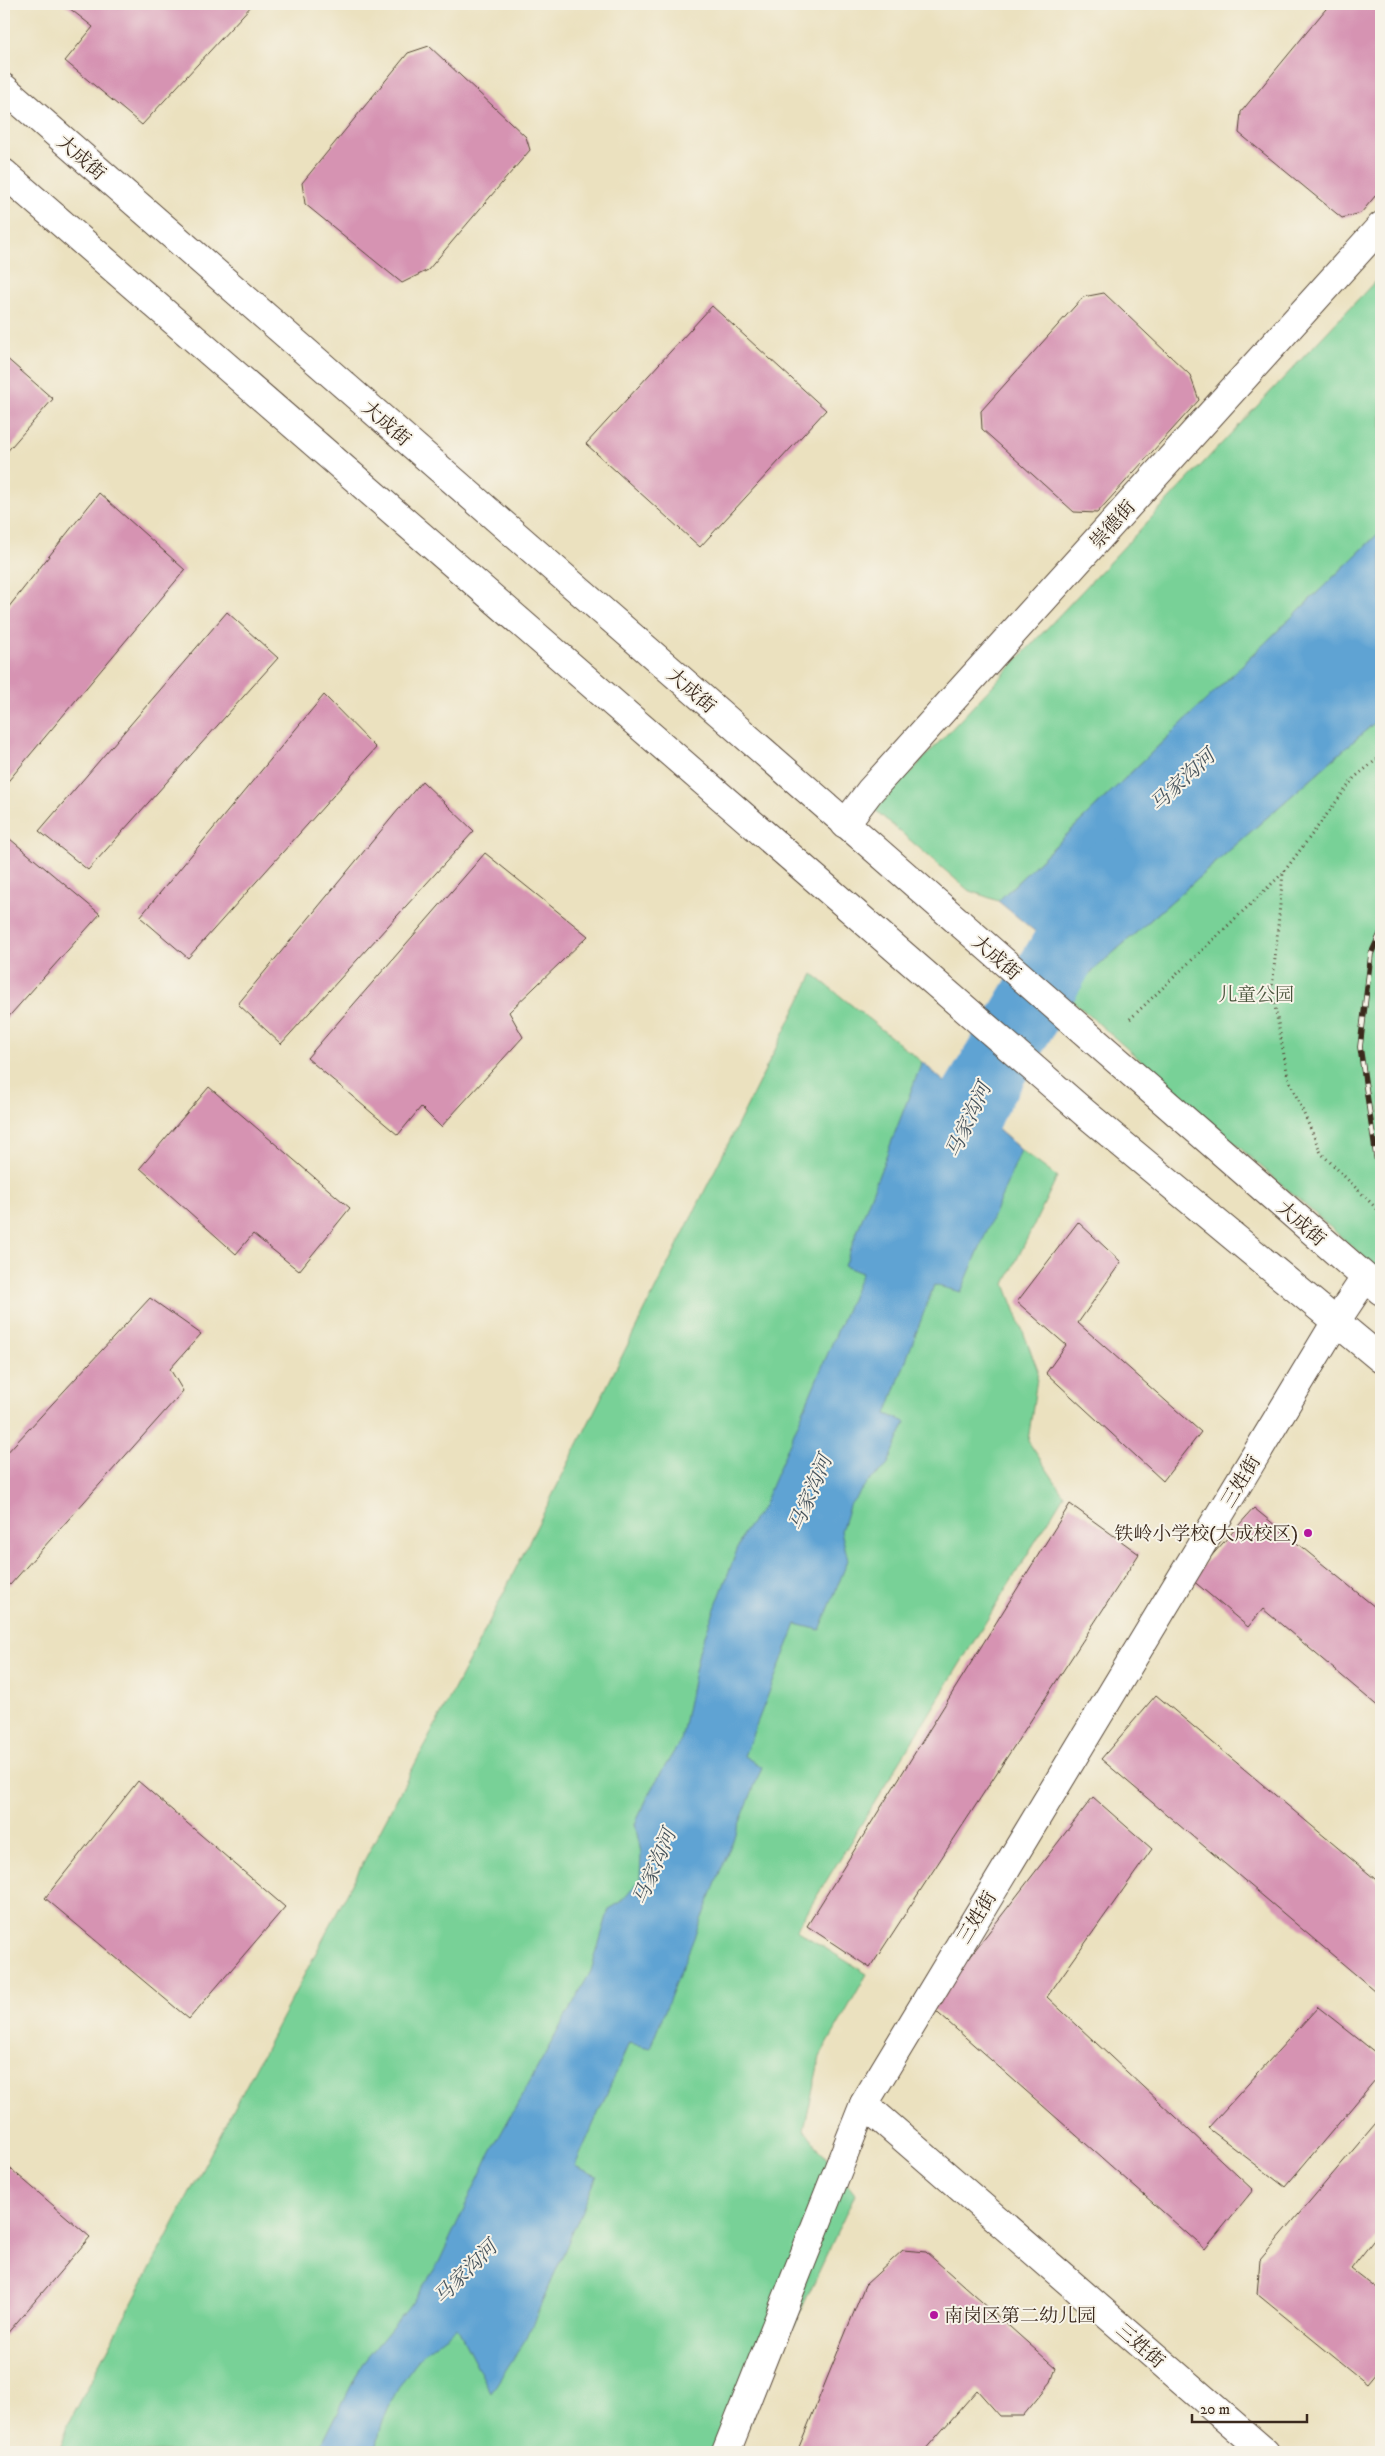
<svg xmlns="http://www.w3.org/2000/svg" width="1385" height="2456" viewBox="0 0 1385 2456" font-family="'IM FELL DW Pica','Noto Serif SC',serif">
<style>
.green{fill:#78d197;stroke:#5a7e5a}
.water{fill:#5ea3d3;stroke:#4c6678}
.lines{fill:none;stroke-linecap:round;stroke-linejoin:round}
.river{stroke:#5ea3d3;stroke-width:69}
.building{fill:#d693b2}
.street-casing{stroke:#554536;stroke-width:30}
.secondary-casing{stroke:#554536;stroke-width:30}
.path{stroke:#554536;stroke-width:3;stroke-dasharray:1 4;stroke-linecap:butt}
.street{stroke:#fff;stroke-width:28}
.secondary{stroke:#fff;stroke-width:28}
.rail-casing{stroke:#3b2a1e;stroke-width:5.5}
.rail{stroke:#f7f3e8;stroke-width:4;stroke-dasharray:11;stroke-linecap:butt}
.poi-dot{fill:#b5179e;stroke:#f7f3e8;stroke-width:2}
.labels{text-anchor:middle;stroke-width:4;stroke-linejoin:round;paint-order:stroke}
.street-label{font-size:19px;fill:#3b2a1e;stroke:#f7f3e8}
.park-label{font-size:19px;fill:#4a543c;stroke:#f7f3e8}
.poi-label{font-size:19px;fill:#3b2a1e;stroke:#f7f3e8;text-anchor:end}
.water-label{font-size:20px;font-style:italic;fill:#47545d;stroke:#f7f3e8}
</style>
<rect width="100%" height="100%" fill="#f7f3e8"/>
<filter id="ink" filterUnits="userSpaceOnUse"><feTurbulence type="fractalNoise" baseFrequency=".02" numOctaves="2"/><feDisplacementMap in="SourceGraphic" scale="10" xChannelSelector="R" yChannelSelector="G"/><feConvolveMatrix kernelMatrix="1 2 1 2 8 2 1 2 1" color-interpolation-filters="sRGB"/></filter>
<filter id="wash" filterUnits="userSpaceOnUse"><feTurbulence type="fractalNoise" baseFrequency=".0096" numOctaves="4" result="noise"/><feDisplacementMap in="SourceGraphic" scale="20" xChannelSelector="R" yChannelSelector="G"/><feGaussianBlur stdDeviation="1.12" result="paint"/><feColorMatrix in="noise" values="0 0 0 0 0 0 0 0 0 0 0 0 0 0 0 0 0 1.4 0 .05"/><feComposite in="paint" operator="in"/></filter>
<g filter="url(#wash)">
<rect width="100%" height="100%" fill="#ebe1bf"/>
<g class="green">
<polygon points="1381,275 1381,531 998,901 968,890 875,810"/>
<polygon points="1381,717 1381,1272 1073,1001 1088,975"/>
<polygon points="813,974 922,1062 1021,1150 1057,1177 1005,1284 1038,1371 1028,1441 1064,1495 796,1930 867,1974 820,2057 804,2130 855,2194 735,2452 59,2452 68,2425 480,1640"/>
</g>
<g class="water">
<polygon points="1381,531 1381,717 1088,975 998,901"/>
<path d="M922,1062l99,88 -60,142 -27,-7 -48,129 20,8 -19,44 -21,18 -17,22 -8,25 7,29 -28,70 -24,-6 -52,132 18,11 -112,281 -21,-5 -54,123 22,10 -70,161 -36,56 -34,-66c-12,10 -29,20 -38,32 -22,26 -39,59 -43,93h-58l44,-88 47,-57 29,-43 51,-109 102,-184 18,-62 12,-7 19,-22 1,-27 -6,-29 18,-38 28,-46 18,-89 44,-117 19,-26 100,-235 -18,-7z"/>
</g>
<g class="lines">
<polyline class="river" points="935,1192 971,1105 1110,873"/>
</g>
<g id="blocks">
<g class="building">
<polygon points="64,4 253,4 142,125 65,61 93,27"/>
<polygon points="1330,4 1381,4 1381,189 1361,213 1342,218 1239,133 1241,112"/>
<polygon points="429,46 526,137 530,150 428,270 402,283 305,204 302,183 408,53"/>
<polygon points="1104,293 1190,375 1199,400 1097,513 1074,512 982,429 981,411 1083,297"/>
<polygon points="712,306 826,410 700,547 586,444"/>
<polygon points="4,356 53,399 4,455"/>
<polygon points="99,493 185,570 4,786 4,613"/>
<polygon points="227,612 278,658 88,870 39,831"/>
<polygon points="324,695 376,748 188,958 140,917"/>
<polygon points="422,781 474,831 281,1044 238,1004"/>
<polygon points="4,834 100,914 4,1022"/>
<polygon points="485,853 588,936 509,1012 523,1037 441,1127 421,1107 398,1135 307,1058"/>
<polygon points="209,1087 350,1208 299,1271 253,1234 236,1254 140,1168"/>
<polygon points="1078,1222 1121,1262 1078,1323 1201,1432 1163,1481 1046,1373 1066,1345 1017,1302"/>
<polygon points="150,1298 201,1334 170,1369 183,1391 10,1585 4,1580 4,1456"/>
<polygon points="1070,1504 1139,1554 870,1968 807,1926"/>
<polygon points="1254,1508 1381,1612 1381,1709 1263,1609 1248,1627 1191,1579"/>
<polygon points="1156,1695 1381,1884 1381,1996 1101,1759"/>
<polygon points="138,1781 285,1907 189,2019 45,1898"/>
<polygon points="1093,1797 1152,1849 1047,1997 1253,2190 1205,2249 931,2007"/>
<polygon points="1318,2007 1381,2057 1381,2073 1285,2187 1208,2128"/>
<polygon points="1381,2117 1381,2231 1351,2269 1381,2292 1381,2367 1367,2384 1257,2294 1260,2260"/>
<polygon points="4,2163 90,2237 5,2336 4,2335"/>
<polygon points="903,2250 926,2252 1056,2368 1051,2382 1023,2416 1000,2416 977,2390 923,2452 797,2452 865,2285"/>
</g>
</g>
</g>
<g filter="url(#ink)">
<use href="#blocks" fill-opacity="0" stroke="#554536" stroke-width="1"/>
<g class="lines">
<g class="street-casing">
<polyline id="street" points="726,2452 864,2104"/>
</g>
<g class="secondary-casing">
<g id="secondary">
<polyline points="4,88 1381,1291"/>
<polyline points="4,173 1086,1114 1381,1359"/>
<polyline points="845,824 870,791 1381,226"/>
<polyline points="1265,2452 864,2104 1337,1320 1365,1278"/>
</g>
</g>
<g class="path">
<polyline points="1381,756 1354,778 1283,873 1272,990 1288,1077 1321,1153 1381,1213"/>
<polyline points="1130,1019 1283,873"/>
</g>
<use href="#street" class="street"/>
<use href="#secondary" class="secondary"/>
<g class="rail-casing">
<polyline id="rail" points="1381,932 1371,954 1360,1047 1377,1163 1381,1169"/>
</g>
<use href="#rail" class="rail"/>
</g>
</g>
<g class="poi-dot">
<circle cx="1308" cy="1533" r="5"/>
<circle cx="934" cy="2315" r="5"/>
</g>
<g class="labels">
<g class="street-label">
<text transform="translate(82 157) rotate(41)" y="7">大成街</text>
<text transform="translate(387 423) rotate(41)" y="7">大成街</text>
<text transform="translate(1112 524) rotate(-48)" y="7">崇德街</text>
<text transform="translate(692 690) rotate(41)" y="7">大成街</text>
<text transform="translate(997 957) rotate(41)" y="7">大成街</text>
<text transform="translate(1302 1223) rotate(41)" y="7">大成街</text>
<text transform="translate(1240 1481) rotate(-59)" y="7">三姓街</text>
<text transform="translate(976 1917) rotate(-59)" y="7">三姓街</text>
<text transform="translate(1141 2345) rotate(41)" y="7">三姓街</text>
</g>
<g class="park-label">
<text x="1256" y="1001">儿童公园</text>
</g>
<g class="poi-label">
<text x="1298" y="1540">铁岭小学校(大成校区)</text>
<text x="944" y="2322" text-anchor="start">南岗区第二幼儿园</text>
</g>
<g class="water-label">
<text transform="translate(1182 780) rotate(-43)" y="7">马家沟河</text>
<text transform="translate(968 1120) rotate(-65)" y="7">马家沟河</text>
<text transform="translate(810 1493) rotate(-67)" y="7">马家沟河</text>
<text transform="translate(654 1867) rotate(-67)" y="7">马家沟河</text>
<text transform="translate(465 2272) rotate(-45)" y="7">马家沟河</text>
</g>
</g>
<rect width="1385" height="2456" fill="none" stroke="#f7f3e8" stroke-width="20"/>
<path d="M1192 2414v8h115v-8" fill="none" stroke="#3b2a1e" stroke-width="2.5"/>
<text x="1200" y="2414" font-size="15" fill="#3b2a1e" stroke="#f7f3e8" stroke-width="4" paint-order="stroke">20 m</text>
</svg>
